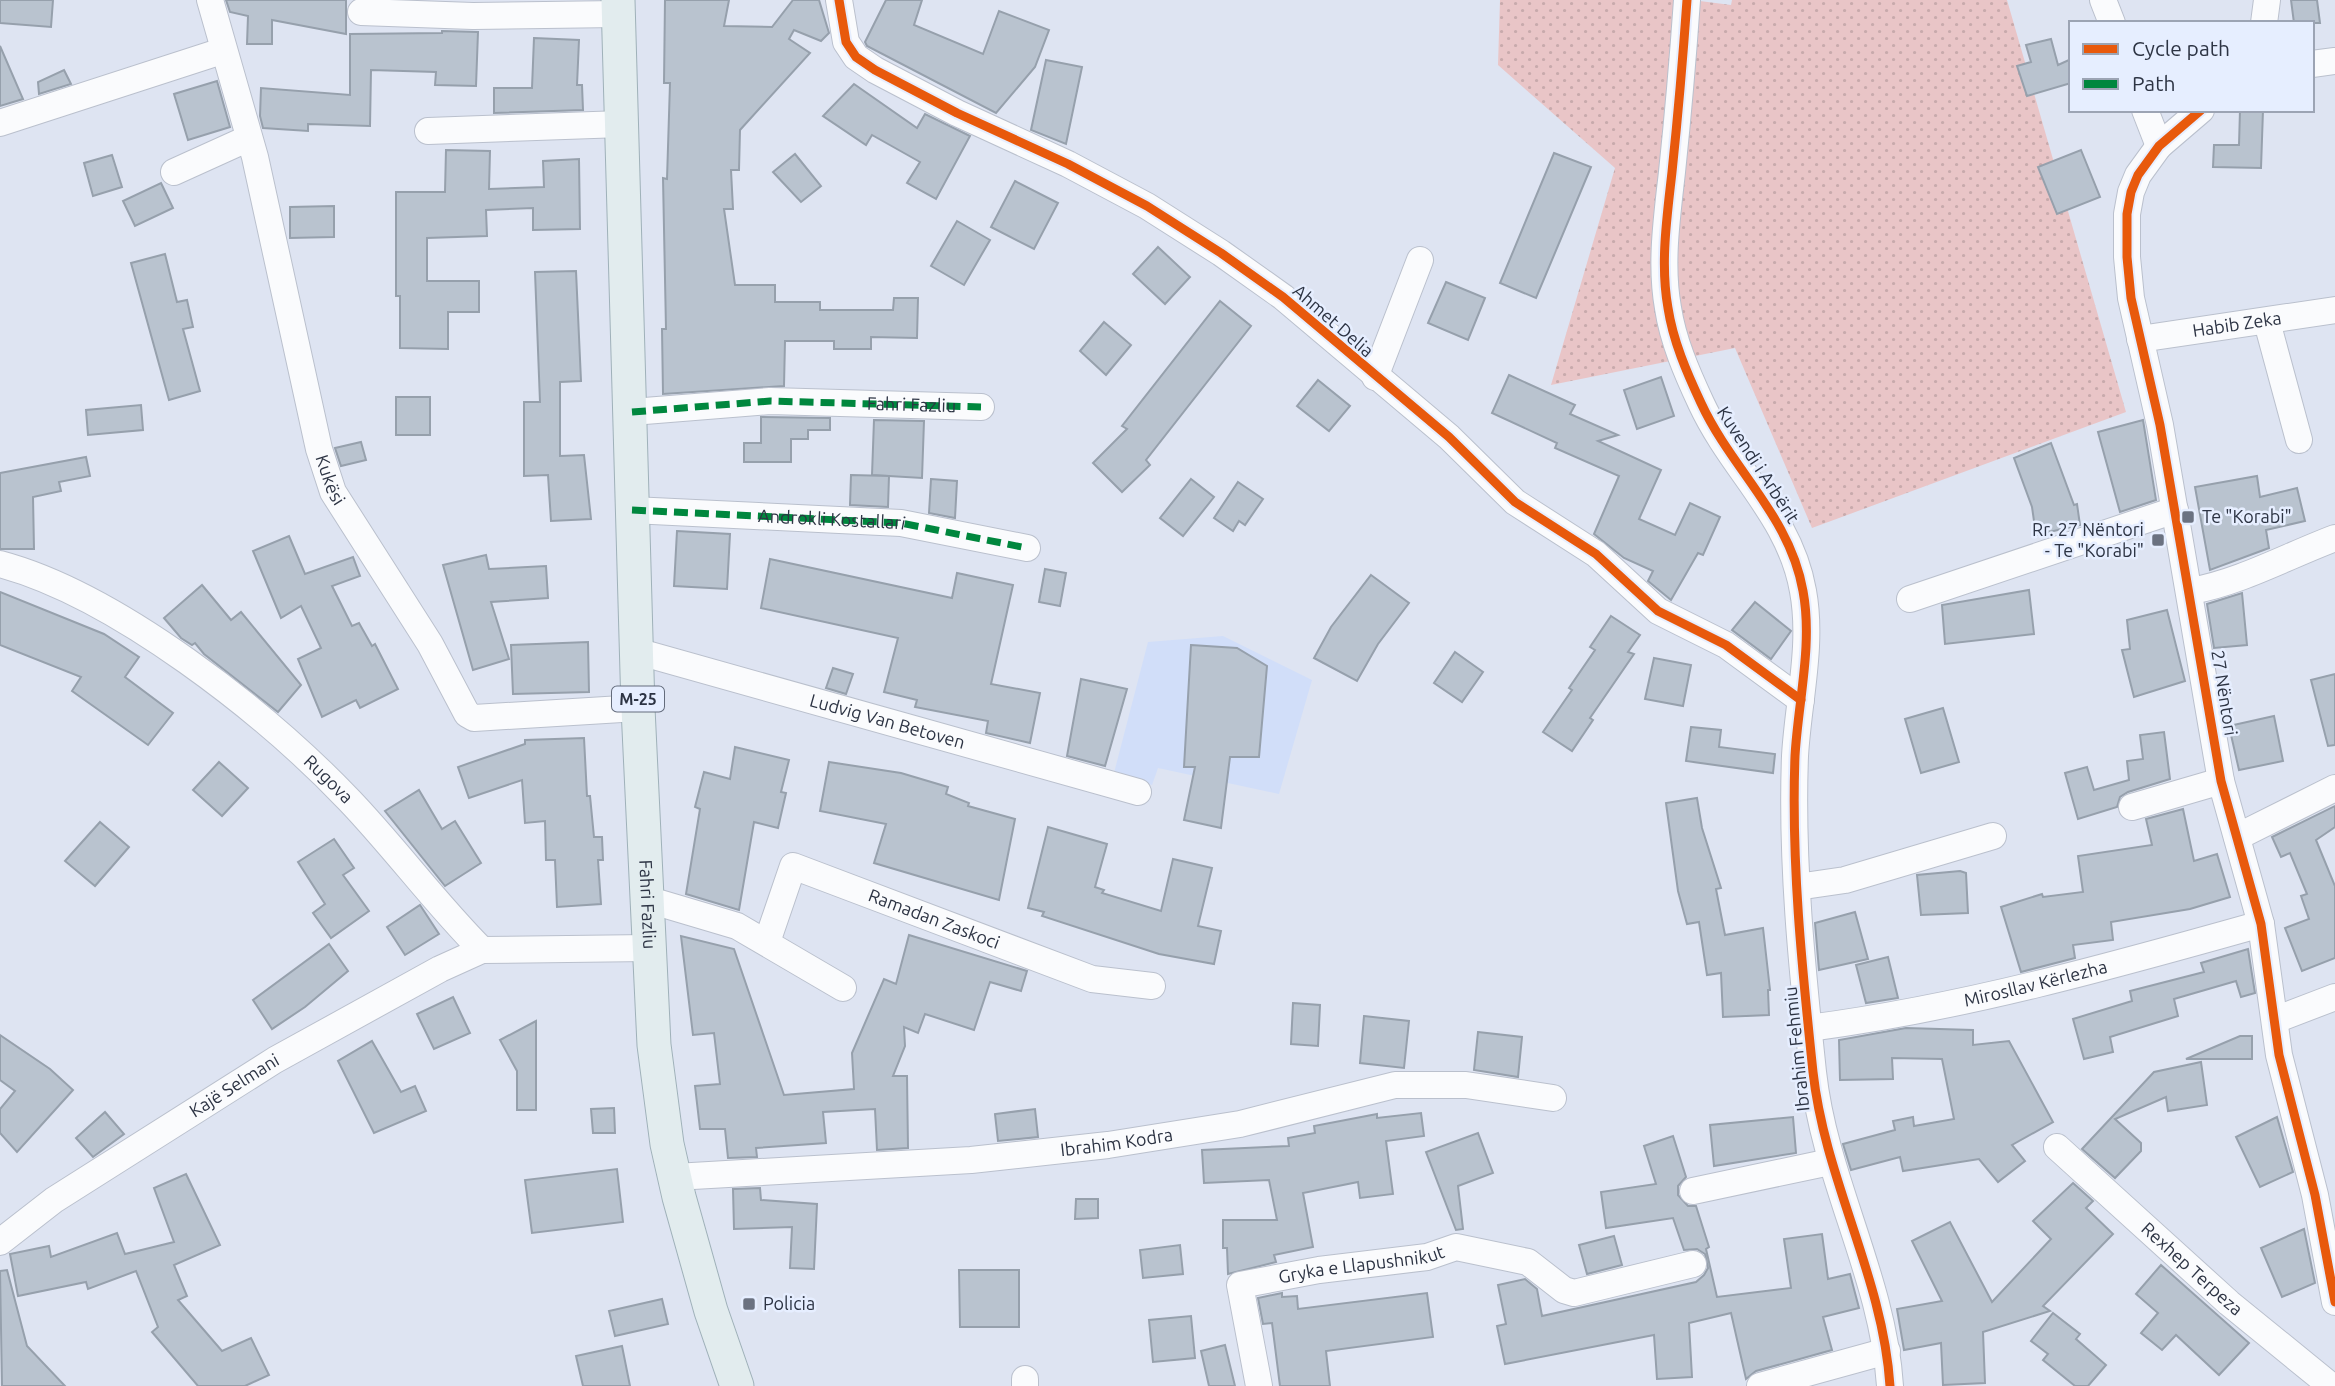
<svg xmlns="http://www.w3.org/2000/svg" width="2335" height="1386" viewBox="0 0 2335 1386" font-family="Ubuntu,sans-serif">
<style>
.built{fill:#d1def9}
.grass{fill:url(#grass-dots)}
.building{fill:#b9c3cf;stroke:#96a0ac;stroke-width:2}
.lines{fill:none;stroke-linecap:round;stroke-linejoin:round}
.minor-casing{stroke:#bac0cd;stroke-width:28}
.major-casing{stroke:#9fb1b9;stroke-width:35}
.minor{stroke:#fafbfd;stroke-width:26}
.major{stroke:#e2ecee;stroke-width:33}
.quiet{stroke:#00873e;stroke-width:7;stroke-dasharray:14 7;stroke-linecap:butt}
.cycleway-casing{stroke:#e6eeff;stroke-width:13}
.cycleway{stroke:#e8590c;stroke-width:9}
.poi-dot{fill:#6b7281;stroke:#e6eeff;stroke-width:2.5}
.labels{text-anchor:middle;stroke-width:5;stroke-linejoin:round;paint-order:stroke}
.shield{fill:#e6eeff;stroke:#646c7c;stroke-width:2}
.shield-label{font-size:16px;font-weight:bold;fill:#2d3444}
.street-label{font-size:18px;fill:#2d3444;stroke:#e6eeff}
.poi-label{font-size:18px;fill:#2d3444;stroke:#e6eeff;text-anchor:start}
</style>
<defs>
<pattern id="grass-dots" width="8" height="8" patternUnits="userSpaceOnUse" patternTransform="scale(1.75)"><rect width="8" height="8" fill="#e9c5c7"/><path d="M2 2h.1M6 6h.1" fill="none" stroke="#c8aaac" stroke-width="1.8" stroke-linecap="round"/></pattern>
</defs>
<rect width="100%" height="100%" fill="#dee4f2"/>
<polygon class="built" points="1223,636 1312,680 1279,794 1158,768 1152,785 1114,773 1148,642"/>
<polygon class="grass" points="1500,0 1692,0 1731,5 1732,0 2007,0 2126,412 1812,528 1735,348 1551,385 1615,168 1498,65"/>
<g class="building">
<polygon points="0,0 53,0 51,27 0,23"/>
<polygon points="226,0 346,0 346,34 272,20 272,44 247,44 248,16 230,12"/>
<polygon points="665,0 729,0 724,26 772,27 793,0 819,0 829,33 821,41 794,30 789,39 810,53 740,130 739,170 731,170 733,209 724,209 735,285 775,285 775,302 820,302 820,310 893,310 894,298 918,298 917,338 871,337 871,349 834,349 834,341 785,341 784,386 663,394 662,329 666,329 663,178 667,179 670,83 664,83"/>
<polygon points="886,0 922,0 914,25 983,54 999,11 1049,30 1035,67 996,113 867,46 865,42"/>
<polygon points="2291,0 2317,0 2320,23 2294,23"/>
<polygon points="442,31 478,32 476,86 435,85 436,72 371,70 370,126 308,124 308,131 263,128 260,116 261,88 350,95 350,34 442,33"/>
<polygon points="534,38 579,40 577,85 582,85 583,110 494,113 494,88 532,88"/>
<polygon points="2051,39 2058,65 2071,59 2071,83 2027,96 2017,66 2031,62 2026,45"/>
<polygon points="0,46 23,99 0,106"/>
<polygon points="1046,60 1082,67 1066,144 1031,130"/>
<polygon points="64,70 71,84 39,94 38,82"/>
<polygon points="217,81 230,127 188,140 174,94"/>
<polygon points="854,84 917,128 925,114 970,136 936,199 907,183 920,162 872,135 866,145 823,116"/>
<polygon points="2240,110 2263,110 2261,168 2213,167 2214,145 2239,145"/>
<polygon points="446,150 490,151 489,189 544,187 543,161 579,159 580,229 533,230 533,208 486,210 487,236 427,238 427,281 479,281 479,312 448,312 448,349 400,348 400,296 396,296 396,192 445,192"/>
<polygon points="2081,150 2100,197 2057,214 2038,167"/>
<polygon points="1554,153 1591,167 1536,298 1500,283"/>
<polygon points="795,154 821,186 801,202 773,172"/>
<polygon points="112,155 122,187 93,196 84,163"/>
<polygon points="1015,181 1058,203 1034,249 991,227"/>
<polygon points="161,183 173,208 135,226 123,201"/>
<polygon points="334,206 334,237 290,238 290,207"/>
<polygon points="957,221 990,240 964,285 931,266"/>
<polygon points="1158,247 1190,277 1165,304 1133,274"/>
<polygon points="165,254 177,302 187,300 193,327 183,329 200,391 169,400 131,263"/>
<polygon points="576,271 581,381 560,382 560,456 584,455 591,519 551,521 548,475 524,476 524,402 540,402 535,272"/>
<polygon points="1446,282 1485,298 1468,340 1428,323"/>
<polygon points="1220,301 1251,326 1146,460 1150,465 1122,492 1093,463 1127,429 1122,426"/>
<polygon points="1104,322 1131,345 1106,375 1080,351"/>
<polygon points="1509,375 1575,405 1570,414 1618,435 1598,441 1661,470 1639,519 1675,535 1690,503 1720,517 1703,555 1698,553 1671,600 1648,581 1653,571 1624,558 1594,534 1619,476 1555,448 1557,443 1492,413"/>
<polygon points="1661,377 1674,416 1637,429 1624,390"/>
<polygon points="1318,380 1350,406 1329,431 1297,406"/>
<rect x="396" y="397" width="34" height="38"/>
<polygon points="141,405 143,430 88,435 86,410"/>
<polygon points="761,417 830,418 830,430 808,430 808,439 791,439 791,462 744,462 744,443 761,443"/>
<polygon points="874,420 924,421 922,478 872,475"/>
<polygon points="2143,420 2156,500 2120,512 2098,432"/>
<polygon points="361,442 366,460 341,466 335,448"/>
<polygon points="2051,443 2074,505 2077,504 2080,525 2036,535 2032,507 2014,458"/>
<polygon points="86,457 90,476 59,482 61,491 33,497 34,549 0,549 0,473"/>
<polygon points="851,475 889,476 888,507 850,505"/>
<polygon points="2257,476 2260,497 2297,488 2305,521 2266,530 2269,548 2210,570 2195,487"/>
<polygon points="931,479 957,481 955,518 929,513"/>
<polygon points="1191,479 1214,497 1183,536 1160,518"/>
<polygon points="1238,482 1263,499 1245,525 1239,521 1233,531 1214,518"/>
<polygon points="677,531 730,534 727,589 674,586"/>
<polygon points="289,536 305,574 353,557 360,576 332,586 352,626 359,623 372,646 375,644 398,689 360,708 356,700 322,717 298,659 321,648 301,606 281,618 253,551"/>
<polygon points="486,555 489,569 546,566 548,598 491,602 509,659 473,670 443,565"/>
<polygon points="770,559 952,598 957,573 1013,585 991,684 1040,693 1030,743 986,733 988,721 915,707 917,700 884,692 898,638 761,608"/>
<polygon points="1045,569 1066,573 1060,606 1039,602"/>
<polygon points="1371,575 1409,603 1378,644 1357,681 1314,658 1331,627"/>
<polygon points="202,585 231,620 241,612 301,685 278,712 204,654 195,643 192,645 181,638 164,618"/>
<polygon points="2029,590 2034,634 1945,644 1942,605"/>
<polygon points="0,592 104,634 139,657 125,677 173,713 148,745 72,691 81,677 0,645"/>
<polygon points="2242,593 2247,645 2214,648 2207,604"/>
<polygon points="1755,602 1791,631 1771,659 1732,630"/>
<polygon points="2167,610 2185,681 2134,697 2122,650 2130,649 2127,620"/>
<polygon points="1611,616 1640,635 1628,652 1634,654 1590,718 1593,720 1572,751 1543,732 1572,690 1569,688 1595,650 1590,647"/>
<polygon points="588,642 589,692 513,694 511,645"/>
<polygon points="1191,645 1237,648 1267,666 1259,757 1230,757 1221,828 1184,820 1195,767 1184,767"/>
<polygon points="1455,652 1483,672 1462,702 1434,683"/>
<polygon points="1654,658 1691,665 1683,706 1645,699"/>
<polygon points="833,668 853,674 846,694 826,688"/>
<polygon points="2335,674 2335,745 2328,746 2311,680"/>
<polygon points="1081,679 1127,689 1105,766 1067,756"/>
<polygon points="1943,708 1959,762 1921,773 1905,719"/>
<polygon points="2274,716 2283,761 2239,770 2229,726"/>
<polygon points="1691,727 1721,730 1719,747 1775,754 1773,773 1686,761"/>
<polygon points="2164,732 2170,779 2128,792 2120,797 2117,807 2078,819 2065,773 2087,767 2094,790 2129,780 2127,761 2143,759 2140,735"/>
<polygon points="584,738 587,796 590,796 594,837 602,837 603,860 598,860 601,904 557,907 555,860 546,860 545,821 525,823 522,780 469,798 458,767 525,744 525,740"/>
<polygon points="735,747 789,760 781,792 786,793 778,828 754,822 739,910 686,894 700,809 695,807 704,772 730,779"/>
<polygon points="219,762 248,788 222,816 193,790"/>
<polygon points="829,762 901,773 948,787 946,794 969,803 968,806 1015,819 999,900 874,863 886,824 820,811"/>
<polygon points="419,790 442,829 455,821 481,863 445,886 385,811"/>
<polygon points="1697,798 1702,828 1721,888 1716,889 1725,935 1763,928 1770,990 1768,990 1769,1015 1723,1017 1721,973 1707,975 1699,922 1687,924 1678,891 1666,803"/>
<polygon points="2335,806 2335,827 2316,840 2335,886 2335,958 2302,971 2285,928 2309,919 2301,896 2307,894 2290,853 2281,857 2272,837"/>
<polygon points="2183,809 2194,861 2217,854 2230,897 2190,909 2111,922 2113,940 2073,945 2075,958 2021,972 2001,907 2042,894 2043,897 2083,892 2078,856 2152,845 2146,819"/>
<polygon points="100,822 129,847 95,886 65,861"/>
<polygon points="1048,827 1107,844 1095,887 1104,890 1102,893 1161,911 1173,859 1212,868 1198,926 1221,931 1214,964 1159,954 1042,916 1044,912 1028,908"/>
<polygon points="334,839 354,868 343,875 369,911 331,938 313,913 325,904 298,862"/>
<polygon points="1960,871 1966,873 1968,913 1921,915 1917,875"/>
<polygon points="420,905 439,934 405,955 387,927"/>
<polygon points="1855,912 1868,959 1819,970 1815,923"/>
<polygon points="909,935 1027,971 1021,991 990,982 974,1030 925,1014 918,1033 904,1027 905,1046 893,1076 907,1076 908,1148 877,1150 875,1109 823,1112 826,1143 756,1148 757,1157 728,1158 725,1129 700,1129 695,1086 720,1084 714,1033 693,1035 681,936 734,949 784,1095 854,1089 852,1053 884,979 896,984"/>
<polygon points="329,944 348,971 305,1007 272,1029 253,1000"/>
<polygon points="2248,949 2255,993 2241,997 2236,981 2174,999 2178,1016 2110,1037 2113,1052 2084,1059 2073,1019 2132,1001 2130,991 2204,972 2201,963"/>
<polygon points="1888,957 1898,998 1866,1003 1856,965"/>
<polygon points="453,997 470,1033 434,1049 417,1014"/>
<polygon points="1293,1003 1320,1005 1318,1046 1291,1044"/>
<polygon points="1364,1016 1409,1021 1404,1068 1360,1063"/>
<polygon points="536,1021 536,1110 517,1110 517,1071 500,1040"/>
<polygon points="1906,1028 1973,1030 1973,1045 2009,1041 2053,1122 2012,1145 2025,1161 1998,1182 1979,1159 1903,1171 1900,1157 1851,1170 1843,1144 1895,1130 1893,1121 1913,1117 1914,1126 1954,1119 1942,1059 1892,1058 1893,1079 1840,1080 1839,1040"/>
<polygon points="1478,1032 1522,1037 1518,1077 1474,1070"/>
<polygon points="0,1035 50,1069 73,1090 17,1152 0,1133 0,1109 15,1091 0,1080"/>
<polygon points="2240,1036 2252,1036 2252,1059 2186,1059"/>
<polygon points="372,1041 401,1092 415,1086 426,1111 374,1133 338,1061"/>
<polygon points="2201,1062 2207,1105 2168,1111 2166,1097 2115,1119 2141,1143 2141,1151 2115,1178 2082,1149 2154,1072"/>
<polygon points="614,1108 615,1133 593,1133 591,1109"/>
<polygon points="1035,1109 1038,1137 998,1141 995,1114"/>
<polygon points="105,1112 124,1134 93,1157 76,1138"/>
<polygon points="1421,1113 1424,1136 1386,1141 1393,1194 1360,1198 1358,1182 1303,1193 1313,1247 1274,1255 1276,1262 1228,1274 1227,1248 1223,1248 1223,1220 1277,1220 1269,1180 1204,1183 1202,1150 1289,1146 1288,1138 1315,1133 1314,1126 1377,1114 1377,1118"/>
<polygon points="1793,1117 1796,1153 1714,1166 1710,1125"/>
<polygon points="2277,1117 2293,1172 2260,1187 2236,1137"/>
<polygon points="1478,1133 1493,1173 1458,1186 1463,1229 1456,1230 1426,1152"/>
<polygon points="1673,1136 1686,1177 1678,1186 1678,1195 1688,1206 1696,1206 1709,1247 1706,1249 1717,1297 1791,1288 1784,1239 1822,1234 1828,1279 1850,1274 1859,1308 1823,1317 1832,1350 1756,1371 1746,1379 1731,1313 1689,1323 1692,1377 1657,1379 1654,1335 1505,1364 1497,1326 1506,1324 1498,1285 1525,1279 1537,1289 1542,1316 1696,1282 1704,1275 1708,1268 1705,1254 1697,1249 1684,1250 1673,1218 1606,1228 1601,1192 1656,1184 1644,1146"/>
<polygon points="617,1169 623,1222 532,1233 525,1180"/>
<polygon points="186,1174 220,1245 174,1265 187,1296 178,1300 222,1351 251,1338 269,1375 245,1386 198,1386 152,1332 158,1327 136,1271 88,1289 86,1282 18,1296 10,1254 49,1246 51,1257 117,1233 125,1254 174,1242 154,1188"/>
<polygon points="2073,1183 2093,1201 2086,1208 2113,1234 2043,1306 2050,1311 1983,1332 1985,1383 1943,1385 1941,1343 1904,1350 1897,1309 1942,1301 1912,1241 1950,1222 1992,1302 2051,1239 2033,1221"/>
<polygon points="760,1188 761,1200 817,1204 814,1269 790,1268 792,1227 734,1229 733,1189"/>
<polygon points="1076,1199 1098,1199 1098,1218 1075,1219"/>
<polygon points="2304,1229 2315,1283 2282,1297 2261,1248"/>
<polygon points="1614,1236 1622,1265 1587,1274 1579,1245"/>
<polygon points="1180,1245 1183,1274 1143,1278 1140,1250"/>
<polygon points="2161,1265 2249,1343 2219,1375 2176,1335 2162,1350 2141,1333 2158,1313 2136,1294"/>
<polygon points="7,1270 27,1346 65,1386 2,1386 0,1271"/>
<polygon points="959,1270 1019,1270 1019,1327 960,1327"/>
<polygon points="1282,1293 1282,1297 1297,1296 1298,1309 1427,1293 1433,1337 1326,1351 1330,1386 1280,1386 1272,1323 1263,1324 1258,1298"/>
<polygon points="662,1299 668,1324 615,1336 609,1311"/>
<polygon points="2053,1313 2080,1334 2076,1339 2106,1365 2088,1386 2075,1386 2043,1360 2048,1354 2031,1341"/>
<polygon points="1191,1316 1195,1358 1153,1362 1149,1320"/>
<polygon points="1225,1345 1235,1386 1209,1386 1201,1351"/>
<polygon points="622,1346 630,1386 583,1386 576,1356"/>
</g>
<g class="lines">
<g class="minor-casing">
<g id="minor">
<path id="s1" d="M210,0l45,157 64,292 14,43 97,152 37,70 7,4 164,-10"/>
<polyline points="839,0 846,42 856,57 875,70 957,113 1068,164 1147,206 1221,253 1283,297 1449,437 1515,502 1596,554 1658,611 1726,645 1801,700"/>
<path d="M1687,0c-4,57 -9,115 -15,172 -5,45 -12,92 -4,136 5,33 19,65 33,95 31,67 89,113 102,188 10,54 -5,111 -8,165 -4,105 7,212 18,316 12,109 70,205 77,314"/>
<polyline points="2103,0 2112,23"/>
<polyline points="361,12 473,16 618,14"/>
<polyline points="2264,23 2267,0"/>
<polyline points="2312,64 2335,61"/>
<polyline points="2145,110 2159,146"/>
<polyline points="2201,110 2159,146 2138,175 2131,192 2127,214 2127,257 2131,298 2160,425 2221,781 2261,924 2279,1055 2315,1195 2335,1302"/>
<polyline points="0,123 222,51"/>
<polyline points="428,131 622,124"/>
<polyline points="174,172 249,138"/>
<polyline points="2267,322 2299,440"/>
<path id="s2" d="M2140,339l195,-29"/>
<polyline points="1375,377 1420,260"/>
<polyline points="632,412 770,401 981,407"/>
<polyline points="632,510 901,523 1027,548"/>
<path id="s3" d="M0,564c116,31 266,149 349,236 46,48 86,103 133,150"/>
<path d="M2191,591c50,-9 96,-35 144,-53"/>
<polyline points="1910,599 2175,510"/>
<path id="s4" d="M636,651l502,141"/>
<polyline points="2132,807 2221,781"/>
<polyline points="2237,837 2335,788"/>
<polyline points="1797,887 1845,880 1993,836"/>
<polyline points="646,899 737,926 843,988"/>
<path id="s5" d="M767,942l26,-76 299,113 60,7"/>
<polyline points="2275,1020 2335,997"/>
<path id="s6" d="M1809,1028c153,-20 303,-62 452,-104"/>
<path id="s7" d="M2057,1147l172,156 102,83"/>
<path id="s8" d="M675,1177l296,-17 137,-15 132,-21 155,-39h71l87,13"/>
<polyline points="1693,1191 1830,1162"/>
<path id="s9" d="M0,1242l54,-42 221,-140 165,-91 42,-19 166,-2"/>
<polyline points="1025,1386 1025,1379"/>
<path id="s10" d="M1259,1386l-19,-101 79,-15 108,-13 29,-10 72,15 36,28 10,3 119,-29"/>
<polyline points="1760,1386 1887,1351"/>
</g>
</g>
<g class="major-casing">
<g id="major">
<path id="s11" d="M618,0l20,708 16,337 13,99 12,53 32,114 26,75"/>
</g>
</g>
<use href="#minor" class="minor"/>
<use href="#major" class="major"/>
<g class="quiet">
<path id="s12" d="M632,412l138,-11 211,6"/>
<path id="s13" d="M632,510l269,13 126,25"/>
</g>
<g class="cycleway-casing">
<g id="cycleway">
<polyline points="839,0 846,42 856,57 875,70 957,113 1068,164 1147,206 1221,253 1283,297 1449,437 1515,502 1596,554 1658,611 1726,645 1801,700"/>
<path d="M1687,0c-4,57 -9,115 -15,172 -5,45 -12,92 -4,136 5,33 19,65 33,95 31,67 89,113 102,188 10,54 -5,111 -8,165 -4,105 7,212 18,316 12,109 70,205 77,314"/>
<polyline points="2201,110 2159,146 2138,175 2131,192 2127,214 2127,257 2131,298 2160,425 2221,781 2261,924 2279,1055 2315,1195 2335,1302"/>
</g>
</g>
<use href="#cycleway" class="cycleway"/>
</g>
<g class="poi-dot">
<rect x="2181" y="510" width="14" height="14" rx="3.5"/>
<rect x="2151" y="533" width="14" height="14" rx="3.5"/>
<rect x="742" y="1297" width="14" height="14" rx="3.5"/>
</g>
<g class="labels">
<rect class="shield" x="612" y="686.5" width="52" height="25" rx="5"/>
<g class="shield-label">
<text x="638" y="705">M-25</text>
</g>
<g class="street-label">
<text transform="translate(1333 321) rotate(41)" y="6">Ahmet Delia</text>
<text dy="6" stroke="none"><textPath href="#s2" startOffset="98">Habib Zeka</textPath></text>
<text dy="6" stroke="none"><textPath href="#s12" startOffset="280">Fahri Fazliu</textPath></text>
<text transform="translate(1758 465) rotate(57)" y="6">Kuvendi i Arbërit</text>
<text dy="6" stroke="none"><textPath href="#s1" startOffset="495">Kukësi</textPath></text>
<text dy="6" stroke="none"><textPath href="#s13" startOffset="200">Androkli Kostallari</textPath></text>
<text transform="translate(2224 693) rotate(81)" y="6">27 Nëntori</text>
<text dy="6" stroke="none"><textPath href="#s4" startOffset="261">Ludvig Van Betoven</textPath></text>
<text dy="6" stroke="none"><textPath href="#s3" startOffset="396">Rugova</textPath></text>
<text dy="6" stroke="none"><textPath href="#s11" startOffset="905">Fahri Fazliu</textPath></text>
<text dy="6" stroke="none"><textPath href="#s5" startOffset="231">Ramadan Zaskoci</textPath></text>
<text dy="6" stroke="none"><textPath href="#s6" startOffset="231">Mirosllav Kërlezha</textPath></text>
<text transform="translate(1797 1049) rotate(-96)" y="6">Ibrahim Fehmiu</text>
<text dy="6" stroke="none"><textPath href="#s9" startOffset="282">Kajë Selmani</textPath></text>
<text dy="6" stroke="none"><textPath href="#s8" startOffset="443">Ibrahim Kodra</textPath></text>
<text dy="6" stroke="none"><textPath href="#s10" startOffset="226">Gryka e Llapushnikut</textPath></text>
<text dy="6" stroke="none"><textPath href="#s7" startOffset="182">Rexhep Terpeza</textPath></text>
</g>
<g class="poi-label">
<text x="2202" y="523">Te "Korabi"</text>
<text x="2144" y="536" text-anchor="end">Rr. 27 Nëntori<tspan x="2144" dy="21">- Te "Korabi"</tspan></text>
<text x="763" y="1310">Policia</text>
</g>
</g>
<rect x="2069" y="21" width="245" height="91" fill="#e6eeff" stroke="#9ca4b4" stroke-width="2"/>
<rect x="2083" y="44" width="35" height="10" fill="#e8590c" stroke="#9ca4b4" stroke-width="2"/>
<text x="2132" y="56" font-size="21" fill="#2d3444">Cycle path</text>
<rect x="2083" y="79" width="35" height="10" fill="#00873e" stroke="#9ca4b4" stroke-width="2"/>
<text x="2132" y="91" font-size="21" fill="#2d3444">Path</text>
</svg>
